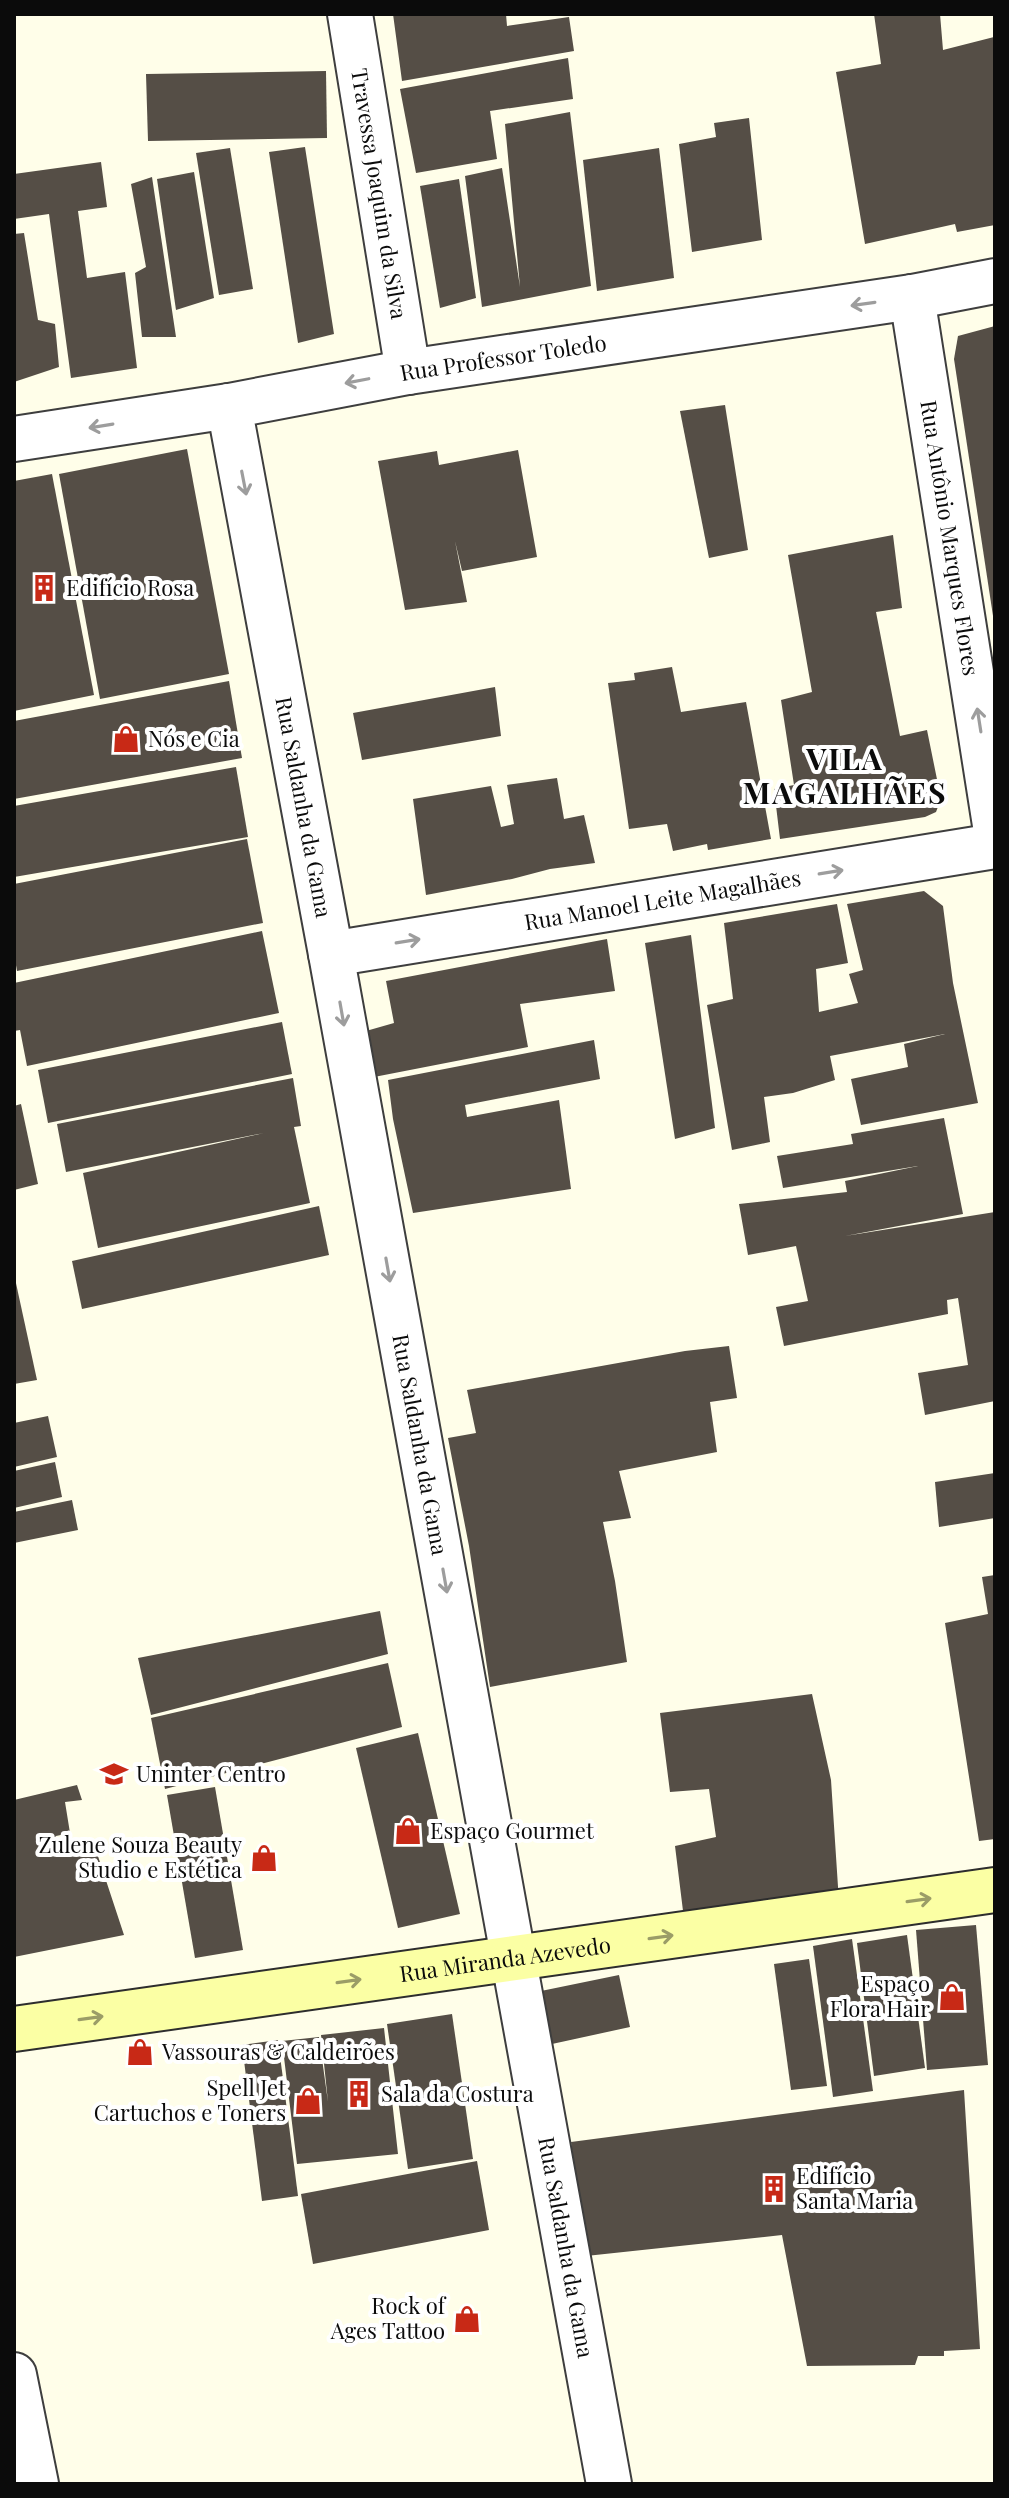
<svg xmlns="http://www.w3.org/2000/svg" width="1009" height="2498" viewBox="0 0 1009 2498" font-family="'Playfair Display',serif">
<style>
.building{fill:#554e46}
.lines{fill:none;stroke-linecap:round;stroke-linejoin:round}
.street-casing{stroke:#3e3e3e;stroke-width:48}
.secondary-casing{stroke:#2d2d2d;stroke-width:48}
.street{stroke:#fff;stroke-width:44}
.secondary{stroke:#fbffa4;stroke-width:44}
.oneway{stroke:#9d9d9d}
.oneway2{stroke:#9b9d67}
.labels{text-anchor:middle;stroke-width:8;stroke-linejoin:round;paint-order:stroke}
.street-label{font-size:22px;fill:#0b0b0b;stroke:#fff}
.poi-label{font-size:22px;fill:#0b0b0b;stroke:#fff;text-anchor:start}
.district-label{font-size:30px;font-weight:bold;letter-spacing:2px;fill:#0b0b0b;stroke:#fff}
</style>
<rect width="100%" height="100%" fill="#fffee9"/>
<g class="building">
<polygon points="393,14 506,14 507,26 569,17 574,51 402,81"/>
<polygon points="874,14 940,14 943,50 994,37 995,225 957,232 955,224 865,244 836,72 881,64"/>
<polygon points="568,58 573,99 490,111 497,159 416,173 400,89"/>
<polygon points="326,71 327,138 148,141 146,74"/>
<polygon points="570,112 591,286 482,307 465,176 502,168 520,287 505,124"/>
<polygon points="749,118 762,240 692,252 679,144 716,137 714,123"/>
<polygon points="305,147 334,334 298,343 269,152"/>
<polygon points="230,148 253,289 219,295 196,153"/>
<polygon points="659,148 674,278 597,291 583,160"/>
<polygon points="101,162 107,207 78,211 87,278 125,272 137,368 71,378 49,214 14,219 14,174"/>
<polygon points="194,172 214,298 176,310 157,179"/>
<polygon points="152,177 176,337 142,337 135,273 146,267 131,184"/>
<polygon points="459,179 476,298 440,308 420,186"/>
<polygon points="24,233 38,320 55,324 59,367 14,382 14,234"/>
<polygon points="995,326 995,616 993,616 954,359 958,336"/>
<polygon points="725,405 748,550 709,558 680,411"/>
<polygon points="187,449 229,674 100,699 59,474"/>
<polygon points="518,450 537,557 462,571 455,541 467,602 405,610 378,461 437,451 439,465"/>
<polygon points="52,474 94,695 14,711 14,481"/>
<polygon points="893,535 902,608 876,612 900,736 927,730 941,799 936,812 925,817 780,839 774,789 794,785 781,700 812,692 788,555"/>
<polygon points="672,667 681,712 746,702 771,839 708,850 707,844 673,851 667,824 629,829 608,683 635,680 634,673"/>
<polygon points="229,681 242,758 14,799 14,721"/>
<polygon points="495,687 501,736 362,760 353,713"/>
<polygon points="236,767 248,837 14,877 14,806"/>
<polygon points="557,778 564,819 584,815 595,863 550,869 512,879 426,895 413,799 491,786 501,827 514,824 507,785"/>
<polygon points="247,839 263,923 17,971 14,954 14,884"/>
<polygon points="924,891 943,906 953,983 978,1103 861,1125 851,1079 908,1067 904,1044 945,1034 830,1056 835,1080 793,1093 764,1097 770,1142 732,1150 707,1005 733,999 724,923 837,904 848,963 816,969 819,1012 858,1003 849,974 863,970 847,904"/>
<polygon points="262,931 279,1013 27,1066 20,1030 14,1031 14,983"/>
<polygon points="691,935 715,1128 675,1139 645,943"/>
<polygon points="607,939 615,991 520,1004 528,1047 374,1077 366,1031 394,1023 386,981"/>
<polygon points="282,1022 292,1074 48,1123 38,1070"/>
<polygon points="594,1040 600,1079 465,1105 467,1117 559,1100 571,1189 413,1213 393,1119 388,1080"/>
<polygon points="293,1078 301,1126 294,1127 310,1203 98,1248 83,1173 264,1133 66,1172 57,1124"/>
<polygon points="21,1104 38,1184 14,1190 14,1106"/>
<polygon points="944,1118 963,1214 845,1236 995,1212 995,1401 925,1415 918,1373 968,1365 958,1298 947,1300 948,1314 784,1346 776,1307 808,1301 796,1246 748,1255 739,1204 847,1192 845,1181 918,1166 783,1188 777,1156 853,1144 851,1134"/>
<polygon points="319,1206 329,1255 82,1309 72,1261"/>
<polygon points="14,1274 37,1380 14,1384"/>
<polygon points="729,1346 737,1398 710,1402 717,1452 619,1471 631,1518 603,1522 615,1581 627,1662 490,1687 469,1546 448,1438 476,1433 467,1390 685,1351"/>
<polygon points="48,1416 57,1457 14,1467 14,1423"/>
<polygon points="55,1462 62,1497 14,1508 14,1471"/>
<polygon points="995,1473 995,1518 939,1527 935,1482"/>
<polygon points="72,1500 78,1530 14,1543 14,1512"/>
<polygon points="995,1575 995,1839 979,1841 945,1623 988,1614 982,1577"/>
<polygon points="380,1611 388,1654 151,1715 138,1658"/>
<polygon points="388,1663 402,1727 165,1789 151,1718"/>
<polygon points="812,1694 831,1780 839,1902 684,1919 675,1846 716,1837 709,1789 670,1792 660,1713"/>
<polygon points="418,1733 460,1914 398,1928 356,1748"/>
<polygon points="77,1785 82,1800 65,1802 70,1833 56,1836 57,1848 93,1841 124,1935 14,1957 14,1800"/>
<polygon points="215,1787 243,1950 195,1958 167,1795"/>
<polygon points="976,1925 988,2065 927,2070 916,1930"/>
<polygon points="907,1935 925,2068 874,2076 857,1943"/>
<polygon points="852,1939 873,2091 833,2097 813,1946"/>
<polygon points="809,1959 827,2086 791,2090 774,1964"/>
<polygon points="619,1975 630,2027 552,2044 541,1991"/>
<polygon points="452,2014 473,2159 408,2169 387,2024"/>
<polygon points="384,2028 398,2154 297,2164 282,2041 319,2037 328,2102 321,2035"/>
<polygon points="278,2040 298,2196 262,2201 242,2045"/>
<polygon points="964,2090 980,2349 944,2351 944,2356 918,2356 915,2365 807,2366 782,2235 586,2256 571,2142"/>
<polygon points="477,2161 489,2230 313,2264 301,2194"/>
</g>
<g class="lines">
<g class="street-casing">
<g id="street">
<path id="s1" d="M350,14l58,358"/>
<path id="s2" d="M912,297l83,528"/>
<path id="s3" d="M229,406l102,548 278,1530"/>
<path id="s4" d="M14,439l215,-33 179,-34 504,-75 83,-16"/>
<path id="s5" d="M331,954l664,-108"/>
<polyline points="14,2375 36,2484"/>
</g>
</g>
<g class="secondary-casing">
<g id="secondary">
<path id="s6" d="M14,2029l981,-139"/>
</g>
</g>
<use href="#street" class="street"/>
<use href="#secondary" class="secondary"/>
</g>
<defs><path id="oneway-shaft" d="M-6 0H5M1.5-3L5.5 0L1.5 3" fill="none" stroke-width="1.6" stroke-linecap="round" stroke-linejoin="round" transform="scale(2)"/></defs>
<g class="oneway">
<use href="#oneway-shaft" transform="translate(863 304) rotate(172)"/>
<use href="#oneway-shaft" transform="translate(357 381) rotate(169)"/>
<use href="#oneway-shaft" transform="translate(101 426) rotate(171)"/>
<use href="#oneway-shaft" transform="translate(244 483) rotate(79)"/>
<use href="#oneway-shaft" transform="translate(979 720) rotate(-99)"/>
<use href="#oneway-shaft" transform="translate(831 872) rotate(-9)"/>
<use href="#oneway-shaft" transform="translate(408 941) rotate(-9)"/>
<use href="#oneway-shaft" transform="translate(342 1014) rotate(80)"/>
<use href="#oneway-shaft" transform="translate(388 1270) rotate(80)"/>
<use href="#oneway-shaft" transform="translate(445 1581) rotate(80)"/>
</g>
<g class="oneway2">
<use href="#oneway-shaft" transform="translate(919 1900) rotate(-8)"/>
<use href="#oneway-shaft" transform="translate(661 1937) rotate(-8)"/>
<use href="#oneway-shaft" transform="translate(349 1981) rotate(-8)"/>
<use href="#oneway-shaft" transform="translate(91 2018) rotate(-8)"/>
</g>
<defs>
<g id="building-bare" transform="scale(2.16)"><path d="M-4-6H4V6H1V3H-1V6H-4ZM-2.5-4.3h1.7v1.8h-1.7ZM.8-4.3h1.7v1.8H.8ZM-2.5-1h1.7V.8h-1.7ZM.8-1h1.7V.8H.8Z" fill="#c82916" stroke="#fff" stroke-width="2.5" paint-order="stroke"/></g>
<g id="shop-bare" transform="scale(2.16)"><path d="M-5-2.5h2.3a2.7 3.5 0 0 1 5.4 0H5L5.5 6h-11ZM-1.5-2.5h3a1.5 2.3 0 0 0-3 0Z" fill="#c82916" stroke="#fff" stroke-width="2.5" paint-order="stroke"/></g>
<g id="university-bare" transform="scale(2.16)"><path d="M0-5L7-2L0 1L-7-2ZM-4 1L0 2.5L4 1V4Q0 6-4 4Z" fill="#c82916" stroke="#fff" stroke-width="2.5" paint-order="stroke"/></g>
</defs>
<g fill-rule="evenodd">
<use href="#building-bare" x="44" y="588"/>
<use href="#shop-bare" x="126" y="739"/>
<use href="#university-bare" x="114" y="1774"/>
<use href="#shop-bare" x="408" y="1831"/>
<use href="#shop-bare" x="264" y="1858"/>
<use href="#shop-bare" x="952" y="1997"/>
<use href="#shop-bare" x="140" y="2052"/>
<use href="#building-bare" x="359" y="2094"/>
<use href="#shop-bare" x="308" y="2101"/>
<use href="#building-bare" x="774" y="2189"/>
<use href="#shop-bare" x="467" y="2319"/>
</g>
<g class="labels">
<g class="street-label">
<text dy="8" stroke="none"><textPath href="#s1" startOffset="182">Travessa Joaquim da Silva</textPath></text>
<text dy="8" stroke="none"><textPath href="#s4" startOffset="496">Rua Professor Toledo</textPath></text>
<text dy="8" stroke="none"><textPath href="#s2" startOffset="244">Rua Antônio Marques Flores</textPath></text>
<text dy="8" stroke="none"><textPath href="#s3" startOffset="408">Rua Saldanha da Gama</textPath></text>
<text dy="8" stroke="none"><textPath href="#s5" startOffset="336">Rua Manoel Leite Magalhães</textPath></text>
<text dy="8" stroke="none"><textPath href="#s3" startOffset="1056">Rua Saldanha da Gama</textPath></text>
<text dy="8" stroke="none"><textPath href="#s6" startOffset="496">Rua Miranda Azevedo</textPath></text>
<text dy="8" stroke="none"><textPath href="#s3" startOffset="1872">Rua Saldanha da Gama</textPath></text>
</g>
<g class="poi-label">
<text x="66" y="596">Edifício Rosa</text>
<text x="148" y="747">Nós e Cia</text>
<text x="136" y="1782">Uninter Centro</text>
<text x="430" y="1839">Espaço Gourmet</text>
<text x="242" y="1853" text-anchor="end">Zulene Souza Beauty<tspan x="242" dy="25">Studio e Estética</tspan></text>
<text x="930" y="1992" text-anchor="end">Espaço<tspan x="930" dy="25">Flora Hair</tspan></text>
<text x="162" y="2060">Vassouras &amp; Caldeirões</text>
<text x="286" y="2096" text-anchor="end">Spell Jet<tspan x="286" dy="25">Cartuchos e Toners</tspan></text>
<text x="381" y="2102">Sala da Costura</text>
<text x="796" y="2184">Edifício<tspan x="796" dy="25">Santa Maria</tspan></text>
<text x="445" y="2314" text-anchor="end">Rock of<tspan x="445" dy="25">Ages Tattoo</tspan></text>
</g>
<g class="district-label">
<text x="845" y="770">VILA<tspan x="845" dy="34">MAGALHÃES</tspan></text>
</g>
</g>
<rect width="1009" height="2498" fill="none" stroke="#0b0b0b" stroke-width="32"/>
</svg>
